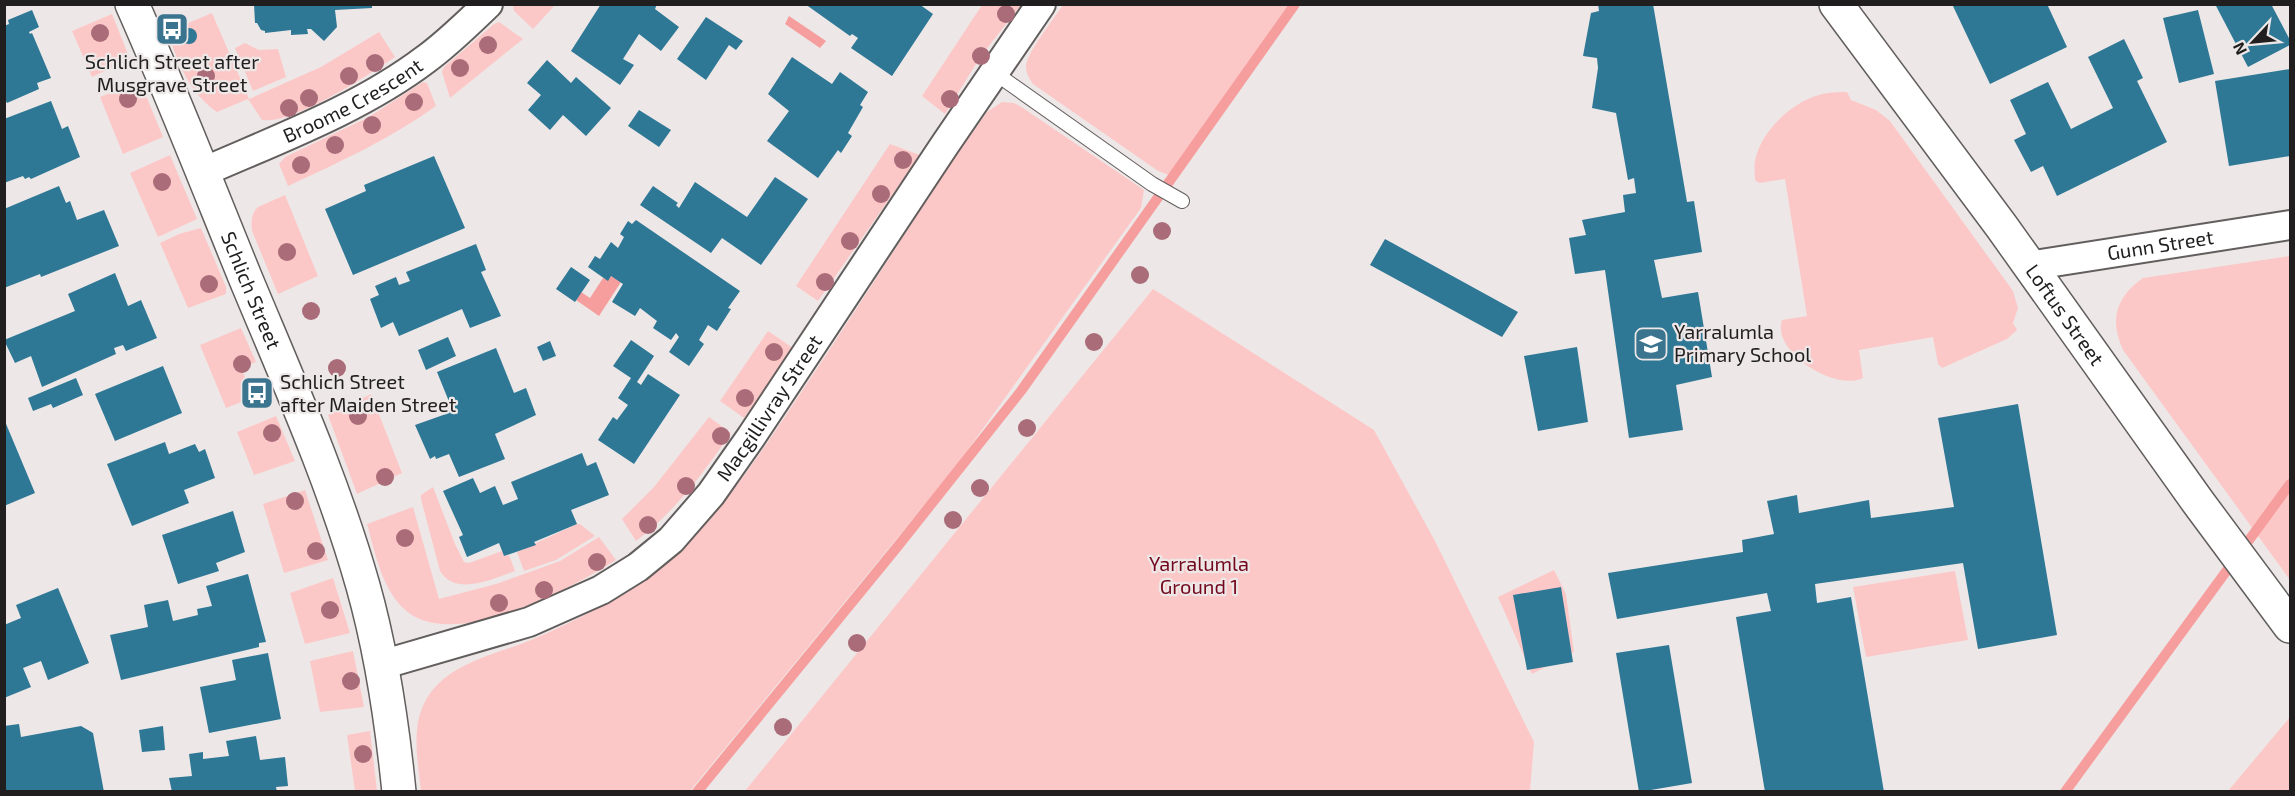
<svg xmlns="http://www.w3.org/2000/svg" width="2295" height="796" viewBox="0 0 2295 796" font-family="'Exo 2',sans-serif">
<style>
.green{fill:#fcc8c7}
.water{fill:#f69e9e}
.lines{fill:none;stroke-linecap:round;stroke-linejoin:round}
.stream{stroke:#f69e9e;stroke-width:10}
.building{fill:#2e7795}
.lane-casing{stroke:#625e5d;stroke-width:16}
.street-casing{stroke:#625e5d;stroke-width:32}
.secondary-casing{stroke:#625e5d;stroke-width:36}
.lane{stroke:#fff;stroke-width:14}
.street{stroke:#fff;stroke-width:28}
.secondary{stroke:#fff;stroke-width:33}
.tree{fill:#aa6c78}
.labels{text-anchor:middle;stroke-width:4.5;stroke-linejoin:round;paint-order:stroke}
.poi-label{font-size:20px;fill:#201e1e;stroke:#ede8e7;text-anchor:start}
.street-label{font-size:20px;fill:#201e1e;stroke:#ede8e7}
.park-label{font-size:20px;fill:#73071d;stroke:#ede8e7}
</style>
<rect width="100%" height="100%" fill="#ede8e7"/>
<g class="green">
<polygon points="515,5 515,4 555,5 533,29 514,11 513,7"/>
<polygon points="982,5 1021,5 981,56 945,114 922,96"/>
<path d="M1063,5v-1l225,1 -119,170 -11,-4 -125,-87c-4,-6 -7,-11 -7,-18 0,-12 29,-49 37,-61z"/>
<path d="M212,13l37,86 72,-32 58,-35 16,25c-27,18 -102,68 -133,63l-14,-21 -31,13c-29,-20 -38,-49 -50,-80z"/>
<polygon points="112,14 130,59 92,77 72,31"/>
<polygon points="499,22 523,39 450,98 442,72 444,67 494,24"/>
<polygon points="245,43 259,50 278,49 286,77 253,91 235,48"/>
<polygon points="140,81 163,137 123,154 100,97"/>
<path d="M423,82l4,1 9,23c-46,33 -96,56 -148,80l-9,-22 6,-7 84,-40z"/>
<path d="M1847,92l4,8 25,10 14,11 123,170 5,17 -5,15 4,7 -10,9 -65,29 -4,-4 -5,-27 -74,13 4,28c-29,14 -92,-27 -81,-58l25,-4 -22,-137 -26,4 -4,-3c0,-6 -1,-13 0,-19 6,-32 42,-64 73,-68 6,-1 13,-1 19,-1z"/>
<path d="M1002,102l12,1 9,5 121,82 -3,18 -184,257 -267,326h-269c-3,-30 -11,-65 6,-93 23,-37 72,-44 109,-60 39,-17 77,-36 111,-61 68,-50 114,-125 161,-195 51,-76 100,-154 151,-231l28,-39z"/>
<polygon points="890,144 920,155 818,301 796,286"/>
<polygon points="170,155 197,219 158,237 130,173"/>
<path d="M285,195l33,81 -40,18 -26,-63c-1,-8 -1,-18 6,-24z"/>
<polygon points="201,228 226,287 226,294 188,308 160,243 179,234"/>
<path d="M2290,256v324l-167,-230c-14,-31 -7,-53 20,-72z"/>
<polygon points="1153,289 1374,430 1435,541 1534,742 1530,791 745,791"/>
<polygon points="241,328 256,362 241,368 251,391 265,387 268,392 226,408 200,345"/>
<polygon points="768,331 793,348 744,418 720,401"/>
<polygon points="371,394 402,473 357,494 328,415"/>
<polygon points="276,416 295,461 254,475 237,432"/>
<path d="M709,417l22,16c-28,40 -55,78 -95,108l-14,-22 32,-32z"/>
<path d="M433,487l22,57 9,18 5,1 33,-12 2,5 5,-1 6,16c-22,8 -59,26 -75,0l-19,-72v-4z"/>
<polygon points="305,490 328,560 284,573 263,504"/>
<path d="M413,507l26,92 57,-15 64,-23 39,-24 17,23c-45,28 -166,95 -213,48 -22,-22 -28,-56 -36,-84z"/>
<polygon points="577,524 580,524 595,536 556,560 524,571 517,552"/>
<polygon points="1554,570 1566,594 1574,652 1532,674 1498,597"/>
<polygon points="1955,571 1968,640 1866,657 1853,587"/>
<polygon points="333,578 350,633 305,644 290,593"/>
<polygon points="353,651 364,707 320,712 310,661"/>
<polygon points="2290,717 2290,791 2228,791"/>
<polygon points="370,731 377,791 355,791 347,735"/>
</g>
<g class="water">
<polygon points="789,16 826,41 820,48 785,24"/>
<polygon points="611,276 621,282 599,316 576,300 581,292 590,298 603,278 608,280"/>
</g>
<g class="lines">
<g class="stream">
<polyline points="697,792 898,546 1021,391 1295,4"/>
<polyline points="2065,792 2290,484"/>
</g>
</g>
<g class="building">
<polygon points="254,4 372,4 372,8 335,10 337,27 324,41 311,29 307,29 308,34 291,35 291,30 265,33 265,31 261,30 257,23 255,23"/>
<polygon points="601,4 657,4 655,9 679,27 661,51 639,34 623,59 634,65 620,85 571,51"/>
<polygon points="805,4 919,4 933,14 892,76 851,48 858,38 852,34 850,36"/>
<polygon points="1598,4 1653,4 1687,202 1694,201 1702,252 1654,260 1662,298 1698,292 1712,377 1676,385 1683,430 1629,438 1605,270 1575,274 1569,238 1586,235 1582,220 1625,212 1623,195 1636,193 1634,178 1628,180 1616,113 1592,108 1598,68 1597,58 1583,56 1591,13 1599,11"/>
<polygon points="1952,4 2047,4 2067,47 1990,84"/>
<polygon points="2215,4 2271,4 2290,40 2290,45 2248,67"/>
<polygon points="32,10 39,27 29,32 30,34 32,33 51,78 37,83 39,89 7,103 4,98 4,26 9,24 8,20"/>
<polygon points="2198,10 2214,74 2179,83 2163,18"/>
<polygon points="706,17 743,41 736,50 729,45 706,80 677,59"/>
<circle cx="189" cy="36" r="8"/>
<polygon points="2124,39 2143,78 2137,81 2167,142 2057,196 2043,166 2031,172 2014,140 2026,134 2010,100 2048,82 2071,129 2113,108 2088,57"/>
<polygon points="792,57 832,84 840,72 868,92 860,105 863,107 848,133 852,136 841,153 838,150 818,178 767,141 789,111 768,94"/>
<polygon points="547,60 571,83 576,77 611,108 586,136 563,115 550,130 528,110 541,95 527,83"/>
<polygon points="2290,69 2290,156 2229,166 2215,81"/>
<polygon points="51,101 62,129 68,126 80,157 31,179 29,177 25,179 23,176 4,183 4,119"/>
<polygon points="639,110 671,130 659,147 628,126"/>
<polygon points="434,156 465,228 353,275 325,209 366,191 364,185"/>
<polygon points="775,177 808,199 761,265 722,238 711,253 640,205 653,186 678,203 676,205 679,208 695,182 747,217"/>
<polygon points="59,186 66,203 70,201 77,220 104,210 119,246 41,277 40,274 4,288 4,209"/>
<polygon points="636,220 740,291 728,308 731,309 717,331 708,325 699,340 704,344 689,366 669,352 679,337 676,333 671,340 653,328 657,321 640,308 635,316 612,302 623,284 611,276 608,281 588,267 595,256 600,259 611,242 618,248 624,237 620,234 628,221 632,224"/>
<polygon points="1385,239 1518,312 1502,337 1370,265"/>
<polygon points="476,244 486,270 481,272 501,316 470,328 462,309 399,336 393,322 381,328 370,299 379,295 375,286 396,277 399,285 410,281 406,272"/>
<polygon points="571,267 590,280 575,302 556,289"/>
<polygon points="115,273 128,306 141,300 157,338 126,351 123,345 114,348 116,354 42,387 31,356 15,363 4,340 75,311 68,294"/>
<polygon points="448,337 456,356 426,370 418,350"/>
<polygon points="631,340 654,356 637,382 641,385 648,374 680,395 634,464 598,440 613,417 617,420 628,405 618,398 631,378 613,366"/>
<polygon points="550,341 556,356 543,361 537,347"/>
<polygon points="1577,347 1588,422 1538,431 1524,356"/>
<polygon points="496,348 514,393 526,388 536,415 495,434 505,459 459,477 449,454 436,459 435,456 430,459 415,425 446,414 450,404 437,372"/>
<polygon points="163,366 182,413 115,441 95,394"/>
<polygon points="76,378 83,395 53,408 51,404 33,411 28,398"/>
<polygon points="2018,404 2057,635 1978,649 1963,563 1815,584 1817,603 1851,597 1884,792 1765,792 1736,617 1771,611 1767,593 1617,619 1608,573 1743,552 1742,540 1774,534 1767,501 1797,495 1799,513 1869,500 1871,518 1954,507 1938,418"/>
<polygon points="4,419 35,493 4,506"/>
<polygon points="165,442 169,454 195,444 199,452 205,449 215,478 184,490 189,503 132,526 107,464"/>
<polygon points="582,453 587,466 596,462 609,495 571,510 577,524 534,542 536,545 504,556 499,543 467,557 459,537 463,535 443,491 473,478 480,493 495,486 503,505 518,499 511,482"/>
<polygon points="233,511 245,552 216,563 219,571 178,584 162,535"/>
<polygon points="248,574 266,642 259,643 259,647 121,680 110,635 148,627 144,605 168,600 173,621 198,615 197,609 212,606 206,586"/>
<polygon points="1561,587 1573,662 1527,670 1513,595"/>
<polygon points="58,588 89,663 48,680 41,661 23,668 31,687 4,698 4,625 21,618 16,605"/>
<polygon points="1669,645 1692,783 1639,792 1616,653"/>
<polygon points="268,653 281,719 209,733 200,687 236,680 232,660"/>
<polygon points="19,724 21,737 81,726 93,733 104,792 4,792 4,726"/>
<polygon points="163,726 165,750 142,752 139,730"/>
<polygon points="256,736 260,760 285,757 288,786 276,787 277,792 172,792 169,778 192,776 189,754 203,752 203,759 229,756 226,741"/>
</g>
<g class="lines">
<g class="lane-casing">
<polyline id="lane" points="995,73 1152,184 1182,201"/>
</g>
<g class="street-casing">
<g id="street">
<path id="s1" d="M203,172c75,-33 157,-63 223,-113 22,-16 42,-36 62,-55"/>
<path id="s2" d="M2028,266l262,-41"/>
<path id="s3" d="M381,665l148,-43 72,-32 37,-23 33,-27 40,-46 40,-57 193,-291 97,-142"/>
</g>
</g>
<g class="secondary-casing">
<g id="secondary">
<path id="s4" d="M132,4c40,90 76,182 113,273 42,101 88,203 118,309 19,67 29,136 36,206"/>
<path id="s5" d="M1836,4l166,223 196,275 92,124"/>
</g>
</g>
<use href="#lane" class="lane"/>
<use href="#street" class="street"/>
<use href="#secondary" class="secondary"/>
</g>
<g class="tree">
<circle cx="1006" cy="14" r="9"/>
<circle cx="100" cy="33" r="9"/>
<circle cx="488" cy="45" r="9"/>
<circle cx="981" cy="56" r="9"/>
<circle cx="375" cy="63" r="9"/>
<circle cx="460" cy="68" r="9"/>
<circle cx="206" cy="76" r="9"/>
<circle cx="349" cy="76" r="9"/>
<circle cx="309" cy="98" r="9"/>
<circle cx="128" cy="99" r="9"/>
<circle cx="950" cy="99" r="9"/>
<circle cx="414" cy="102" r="9"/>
<circle cx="289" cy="108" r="9"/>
<circle cx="372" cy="125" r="9"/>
<circle cx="335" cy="145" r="9"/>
<circle cx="903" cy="160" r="9"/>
<circle cx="301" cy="165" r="9"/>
<circle cx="162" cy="182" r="9"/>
<circle cx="881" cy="194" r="9"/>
<circle cx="1162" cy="231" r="9"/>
<circle cx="850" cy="241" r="9"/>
<circle cx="287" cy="252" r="9"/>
<circle cx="1140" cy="275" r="9"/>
<circle cx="825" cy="282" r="9"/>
<circle cx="209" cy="284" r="9"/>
<circle cx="311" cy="311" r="9"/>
<circle cx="1094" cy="342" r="9"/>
<circle cx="774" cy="352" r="9"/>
<circle cx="242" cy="364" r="9"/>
<circle cx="337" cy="368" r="9"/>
<circle cx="745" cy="398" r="9"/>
<circle cx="358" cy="416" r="9"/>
<circle cx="1027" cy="428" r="9"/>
<circle cx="272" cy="433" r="9"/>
<circle cx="721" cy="436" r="9"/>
<circle cx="385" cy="477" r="9"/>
<circle cx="686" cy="486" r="9"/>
<circle cx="980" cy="488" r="9"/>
<circle cx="295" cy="501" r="9"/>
<circle cx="953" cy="520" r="9"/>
<circle cx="648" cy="525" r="9"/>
<circle cx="405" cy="538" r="9"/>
<circle cx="316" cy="551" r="9"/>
<circle cx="597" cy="562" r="9"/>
<circle cx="544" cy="590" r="9"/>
<circle cx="499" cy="603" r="9"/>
<circle cx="330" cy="610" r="9"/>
<circle cx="857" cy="643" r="9"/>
<circle cx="351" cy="681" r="9"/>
<circle cx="783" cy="727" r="9"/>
<circle cx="363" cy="754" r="9"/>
</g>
<defs>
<g id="bus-square" transform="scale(1.725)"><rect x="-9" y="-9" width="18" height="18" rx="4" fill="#3b748e" stroke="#ede8e7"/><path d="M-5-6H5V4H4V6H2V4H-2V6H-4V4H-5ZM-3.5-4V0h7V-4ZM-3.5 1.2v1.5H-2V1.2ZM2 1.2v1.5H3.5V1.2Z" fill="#fff"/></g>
<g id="school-square" transform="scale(1.725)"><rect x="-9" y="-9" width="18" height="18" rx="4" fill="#3b748e" stroke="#ede8e7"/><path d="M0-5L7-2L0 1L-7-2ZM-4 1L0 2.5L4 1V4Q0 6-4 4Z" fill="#fff"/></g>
</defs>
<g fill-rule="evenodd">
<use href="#bus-square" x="172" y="29"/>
<use href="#school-square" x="1651" y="344"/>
<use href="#bus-square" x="257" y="393"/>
</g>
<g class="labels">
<g class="poi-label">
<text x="172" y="69" text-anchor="middle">Schlich Street after<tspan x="172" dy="23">Musgrave Street</tspan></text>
<text x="1674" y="339">Yarralumla<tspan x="1674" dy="23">Primary School</tspan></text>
<text x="280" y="389">Schlich Street<tspan x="280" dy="23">after Maiden Street</tspan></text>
</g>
<g class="street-label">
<text dy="7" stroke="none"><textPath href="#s1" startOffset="166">Broome Crescent</textPath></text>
<text dy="7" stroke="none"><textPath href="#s2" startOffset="134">Gunn Street</textPath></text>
<text dy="7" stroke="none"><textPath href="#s4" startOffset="310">Schlich Street</textPath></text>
<text dy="7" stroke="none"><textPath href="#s5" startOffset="386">Loftus Street</textPath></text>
<text dy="7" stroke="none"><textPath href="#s3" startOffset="484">Macgillivray Street</textPath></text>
</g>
<g class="park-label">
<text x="1199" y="571">Yarralumla<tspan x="1199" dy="23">Ground 1</tspan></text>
</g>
</g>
<rect width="2295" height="796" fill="none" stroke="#201e1e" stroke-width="12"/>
<g transform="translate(2253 42) rotate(244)" stroke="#ede8e7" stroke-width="4.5" paint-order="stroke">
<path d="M0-4.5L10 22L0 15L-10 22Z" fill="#201e1e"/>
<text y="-9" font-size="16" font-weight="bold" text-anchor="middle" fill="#201e1e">N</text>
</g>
</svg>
